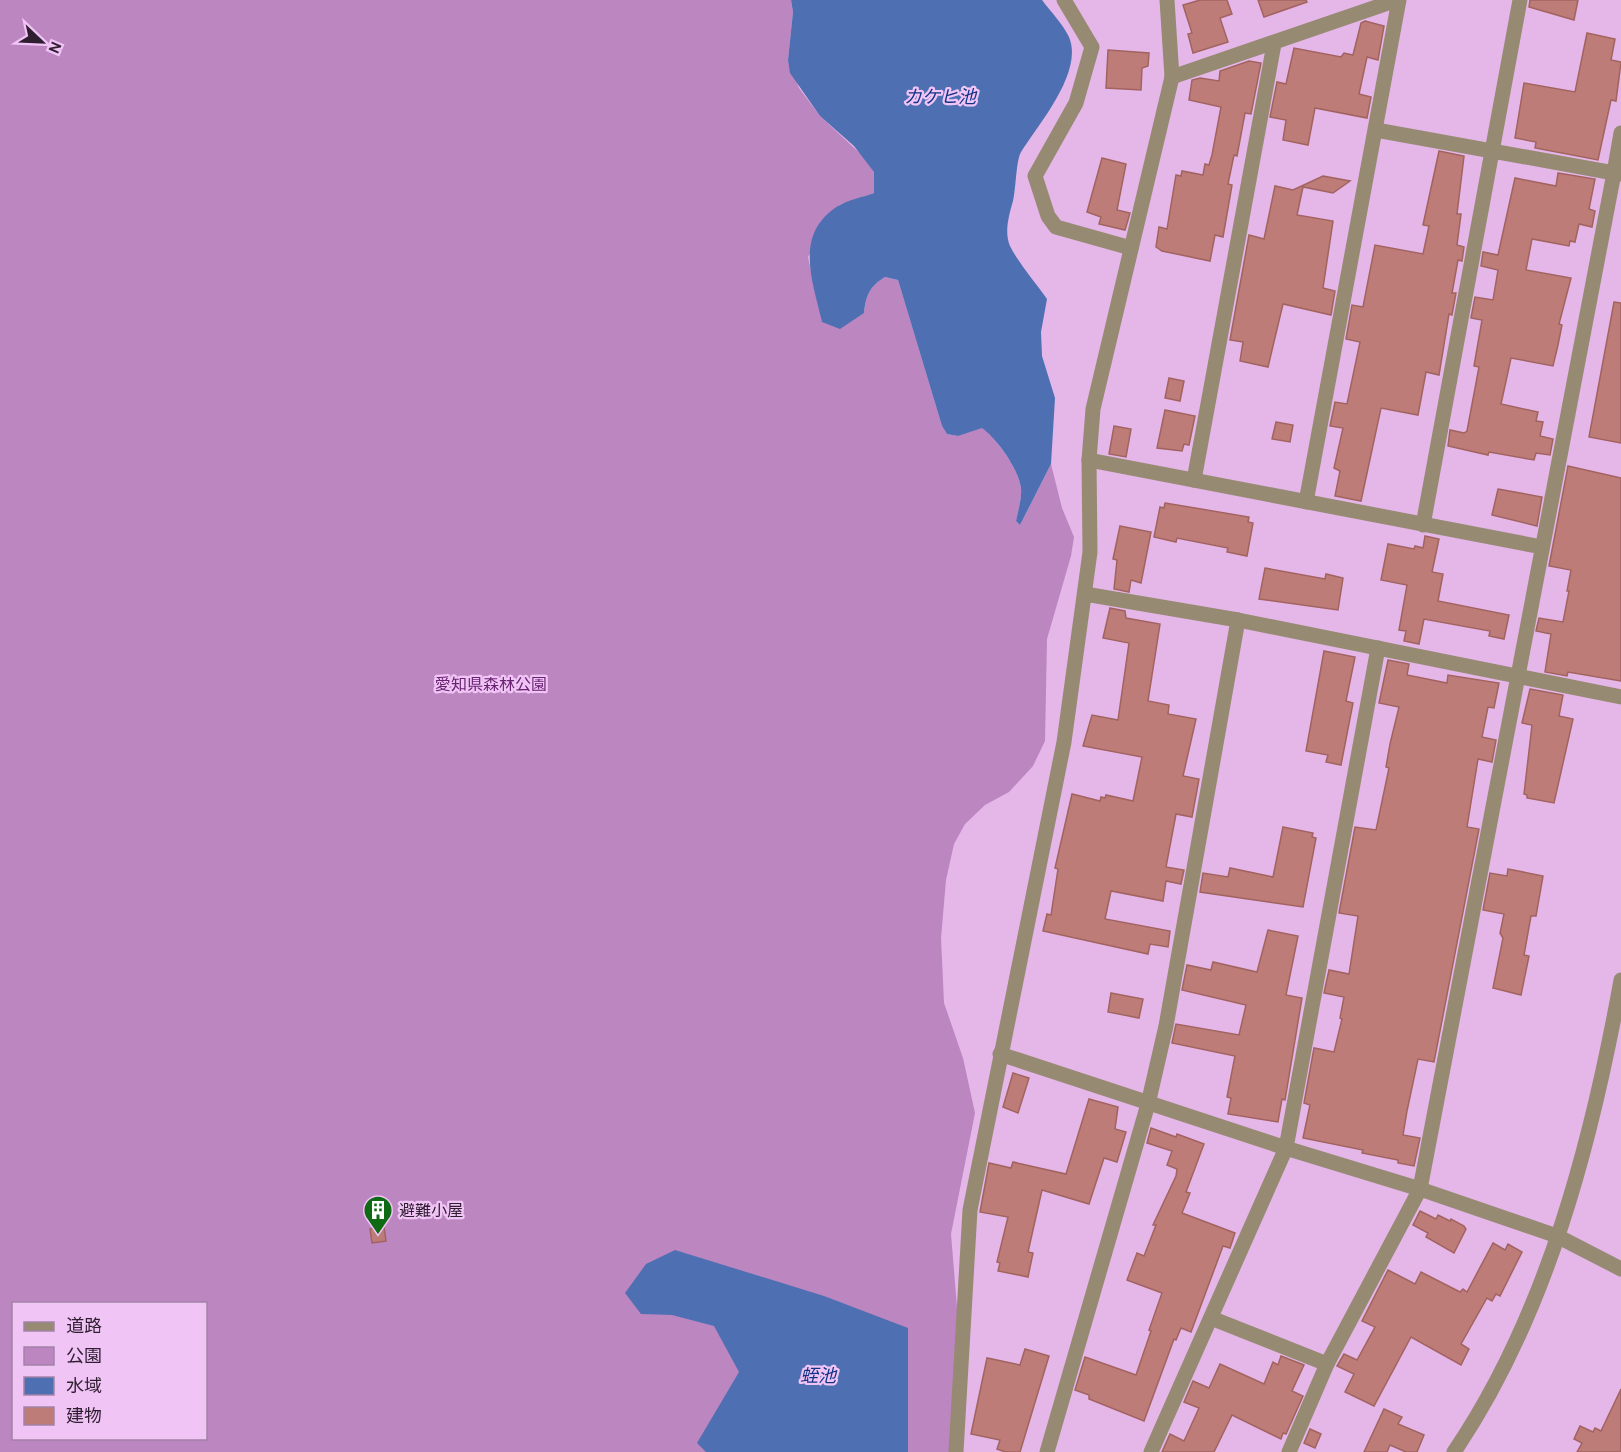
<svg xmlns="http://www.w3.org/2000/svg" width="1621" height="1452" viewBox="0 0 1621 1452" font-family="Karla,'Noto Sans JP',sans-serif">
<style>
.green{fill:#bc86c1;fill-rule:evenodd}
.water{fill:#4e70b3}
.building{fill:#bd7c78;stroke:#a26360;stroke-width:1.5}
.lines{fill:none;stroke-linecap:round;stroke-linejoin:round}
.minor{stroke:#978a73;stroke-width:15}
.labels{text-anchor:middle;stroke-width:4.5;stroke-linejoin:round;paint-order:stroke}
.park-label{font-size:16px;fill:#692372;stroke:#f1c4f6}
.poi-label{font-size:16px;fill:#2e1e30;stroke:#f1c4f6;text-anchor:start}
.water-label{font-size:18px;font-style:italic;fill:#103385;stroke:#f1c4f6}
</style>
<rect width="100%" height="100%" fill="#e4b7e8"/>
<path class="green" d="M0,0h791l2,12 -5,48 11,28 21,28 46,43 8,13v21l-35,12 -31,52 14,64 42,-8c2,-18 6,-27 21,-36l13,3 44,146 5,8 11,2 24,-9c15,13 36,41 39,61 1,10 -3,23 -5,33l4,4 31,-61 11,44 12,29 -3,19 -24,83 -2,102 -12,25 -24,26 -24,13 -20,19 -11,20 -8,36 -5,58 3,65 19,55 12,55 -24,121 8,98 -8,120h-951zM14,1304h192v134h-192z"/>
<g class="water">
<path d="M791,0h251c8,11 21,24 27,37 15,35 -31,88 -48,115 -5,9 -5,36 -8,49 -4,14 -9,31 -3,45 9,18 25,36 37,53l-6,33 1,24 13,42 -4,66 -31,61 -4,-4c2,-10 6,-23 5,-33 -3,-20 -24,-49 -39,-60l-24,8 -11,-2 -5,-8 -44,-146 -13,-3c-15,9 -19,18 -21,36l-24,16 -18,-7c-10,-43 -28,-88 16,-116 10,-6 25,-9 36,-13v-21l-20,-26 -34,-30 -30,-43 -2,-13 5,-48z"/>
<polygon points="675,1250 824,1296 908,1328 908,1452 706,1452 697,1443 739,1372 714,1326 672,1315 641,1314 625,1293 646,1264"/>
</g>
<g class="building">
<polygon points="1200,0 1227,0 1232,14 1220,18 1228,42 1193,53 1188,34 1192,33 1183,5"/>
<polygon points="1258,0 1306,0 1307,2 1264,17"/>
<polygon points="1530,0 1578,0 1574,20 1529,7"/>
<polygon points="1365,21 1384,26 1378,60 1367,57 1359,94 1371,97 1367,118 1315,108 1308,145 1283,140 1286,120 1270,117 1277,82 1286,84 1294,48 1341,57 1344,53 1353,55 1361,23"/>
<polygon points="1587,33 1615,39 1611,60 1621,62 1616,101 1611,100 1598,160 1535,148 1536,142 1515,138 1524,83 1575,92"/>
<polygon points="1108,50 1149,53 1148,66 1142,68 1141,90 1106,88"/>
<polygon points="1249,61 1261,63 1251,114 1245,113 1237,156 1234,155 1228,184 1232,185 1223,237 1215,235 1210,261 1162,251 1156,247 1159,227 1167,229 1176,175 1181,176 1182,171 1203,175 1205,164 1209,165 1212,155 1221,107 1189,100 1192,80 1200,78 1219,81 1220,71"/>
<polygon points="1439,151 1464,156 1457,214 1461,214 1457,245 1464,247 1462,261 1458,260 1452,293 1456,293 1452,315 1449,314 1439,375 1426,372 1418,415 1381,408 1361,501 1335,496 1340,471 1334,468 1343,428 1330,426 1335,402 1347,404 1360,342 1346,339 1352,305 1363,307 1375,245 1423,254 1429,226 1423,225"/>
<polygon points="1102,158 1126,164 1117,210 1130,213 1125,230 1099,224 1101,217 1087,212"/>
<polygon points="1558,173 1595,179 1589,209 1595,211 1592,227 1579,224 1575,242 1570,241 1569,246 1532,239 1526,270 1571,278 1559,324 1562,325 1558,345 1553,366 1511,358 1501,404 1538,412 1536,421 1543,422 1540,436 1553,439 1550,455 1536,453 1534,460 1489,452 1488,455 1448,446 1450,430 1464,433 1467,431 1479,367 1474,366 1482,320 1471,318 1475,297 1493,300 1498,270 1481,266 1483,252 1498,255 1515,178 1556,186"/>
<polygon points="1323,176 1350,181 1333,193 1303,187 1297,215 1333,221 1323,288 1335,291 1331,315 1283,304 1268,367 1240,361 1243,342 1230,340 1249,235 1264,239 1275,186 1293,190"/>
<polygon points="1614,302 1621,303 1621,443 1589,437"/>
<polygon points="1169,378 1184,381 1180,401 1165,398"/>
<polygon points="1165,410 1195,416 1189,445 1184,444 1182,451 1157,448"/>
<polygon points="1276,422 1293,425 1290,442 1272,439"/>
<polygon points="1114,426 1131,429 1126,457 1109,454"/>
<polygon points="1568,466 1621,478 1621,681 1568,672 1567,676 1545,672 1551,634 1536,631 1539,618 1563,622 1569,591 1567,591 1571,570 1549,566"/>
<polygon points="1498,489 1542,497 1537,526 1492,515"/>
<polygon points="1165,503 1249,517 1248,522 1253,523 1247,556 1227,552 1228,548 1177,538 1176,542 1154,537 1160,507 1164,508"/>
<polygon points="1120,526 1151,532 1141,583 1131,580 1129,592 1114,589 1117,560 1113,559"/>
<polygon points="1425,536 1439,539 1432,572 1443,574 1438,601 1509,615 1504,639 1489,636 1490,631 1424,619 1419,644 1404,641 1406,631 1399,630 1407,585 1381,580 1388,544 1414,549 1415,546 1423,548"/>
<polygon points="1265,568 1325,579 1326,574 1343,578 1338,610 1259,599"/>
<polygon points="1110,608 1125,611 1126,618 1160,624 1148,701 1169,705 1168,714 1196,719 1183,776 1199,779 1192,817 1176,814 1166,867 1184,870 1181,884 1166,881 1163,901 1111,891 1105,919 1170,931 1168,947 1150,944 1148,954 1043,931 1047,914 1051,915 1058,869 1055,868 1072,794 1100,801 1101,797 1105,798 1106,795 1133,801 1142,757 1083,746 1092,715 1118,720 1129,643 1103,638"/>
<polygon points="1324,651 1355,657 1346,701 1353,703 1341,765 1326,762 1328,755 1306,751"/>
<polygon points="1388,660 1409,664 1407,675 1447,683 1448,675 1499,683 1494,708 1488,707 1482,737 1496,740 1492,762 1478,759 1467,827 1479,829 1434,1062 1418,1059 1407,1111 1403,1135 1420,1138 1414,1166 1398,1163 1398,1160 1362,1153 1363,1150 1303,1138 1310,1105 1304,1103 1314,1048 1334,1052 1342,1019 1340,1018 1344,997 1324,993 1329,970 1349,974 1358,916 1339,913 1355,827 1376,830 1389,768 1386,767 1390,744 1399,707 1379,703"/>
<polygon points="1530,689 1563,695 1559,716 1573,719 1554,803 1527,798 1527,795 1524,794 1532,725 1522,723"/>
<polygon points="1283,827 1313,833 1312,837 1316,838 1303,907 1200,892 1203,873 1228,877 1230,868 1273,877"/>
<polygon points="1508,869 1543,876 1536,916 1531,916 1524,955 1529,956 1521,995 1493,988 1503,938 1500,933 1504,914 1483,910 1490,873 1507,876"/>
<polygon points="1268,930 1298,936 1286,995 1302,998 1285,1100 1282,1099 1278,1122 1228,1114 1231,1098 1227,1097 1235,1056 1172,1043 1176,1024 1239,1035 1246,1005 1182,990 1187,965 1211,970 1213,962 1257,972"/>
<polygon points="1111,993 1143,999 1139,1018 1108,1012"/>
<polygon points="1013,1073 1029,1078 1018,1113 1003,1107"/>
<polygon points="1089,1099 1118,1107 1115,1129 1126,1132 1117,1162 1104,1158 1089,1204 1042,1190 1028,1252 1033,1253 1028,1277 998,1271 1000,1263 997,1262 1008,1217 980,1212 989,1163 1011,1168 1013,1162 1066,1174"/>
<polygon points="1151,1128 1176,1137 1177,1134 1204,1144 1186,1192 1190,1193 1182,1213 1235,1233 1230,1248 1223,1246 1191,1332 1181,1328 1176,1340 1174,1339 1144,1421 1089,1399 1089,1395 1075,1390 1085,1357 1136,1375 1151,1331 1149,1330 1162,1293 1127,1280 1137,1253 1144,1256 1156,1225 1153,1225 1176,1176 1177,1169 1167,1165 1172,1151 1147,1143"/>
<polygon points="1420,1211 1436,1219 1438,1215 1450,1221 1451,1219 1464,1226 1466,1229 1454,1253 1426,1237 1428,1233 1413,1225"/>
<polygon points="384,1227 386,1241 372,1243 370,1229"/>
<polygon points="1493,1243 1505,1250 1508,1244 1522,1252 1500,1296 1496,1294 1492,1301 1487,1298 1461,1344 1469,1349 1461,1365 1411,1337 1374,1406 1345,1392 1354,1374 1337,1366 1344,1354 1357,1360 1375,1327 1362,1321 1388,1270 1415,1284 1421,1272 1460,1292 1463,1289 1467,1292"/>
<polygon points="1025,1349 1049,1356 1020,1452 1005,1452 997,1449 1000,1440 971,1434 987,1358 1020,1365"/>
<polygon points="1281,1356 1304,1365 1292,1391 1303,1396 1286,1434 1283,1433 1281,1439 1232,1415 1214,1452 1162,1452 1170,1434 1184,1441 1199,1408 1184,1402 1193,1381 1209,1388 1220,1364 1264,1384 1273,1362 1278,1365"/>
<polygon points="1621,1389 1621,1452 1577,1452 1582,1443 1574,1439 1580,1426 1593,1432 1595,1428 1601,1431"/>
<polygon points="1384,1409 1402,1417 1398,1424 1424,1435 1417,1452 1406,1452 1390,1445 1387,1452 1364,1452"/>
<polygon points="1310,1429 1321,1434 1315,1448 1304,1443"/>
</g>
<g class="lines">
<g class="minor">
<polyline points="1064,0 1092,47 1076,103 1035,176 1048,216 1056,227 1131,248"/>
<polyline points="1172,77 1397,0"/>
<polyline points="1621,133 1614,173 1621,174"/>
<polyline points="1089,460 1542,547"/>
<polyline points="1194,480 1274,44"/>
<polyline points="1306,502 1399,0"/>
<polyline points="1423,525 1520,0"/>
<polyline points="1085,594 1238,620 1621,697"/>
<polyline points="1000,1054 1286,1148 1420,1189 1557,1236 1621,1269"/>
<polyline points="1211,1318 1327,1364"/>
<polyline points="956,1452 970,1210 1064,742 1090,552 1089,460 1093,409 1172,77 1167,0"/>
<polyline points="1047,1452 1148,1104 1166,1026 1238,620"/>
<polyline points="1151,1452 1286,1148 1378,648"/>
<polyline points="1289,1452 1327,1364 1420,1189 1614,173 1376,130"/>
<path d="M1454,1452c93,-137 138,-311 167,-472"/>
</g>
</g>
<defs>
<g id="building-pin" transform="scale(1.5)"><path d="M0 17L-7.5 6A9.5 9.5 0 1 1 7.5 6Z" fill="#0e6a13" stroke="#f1c4f6"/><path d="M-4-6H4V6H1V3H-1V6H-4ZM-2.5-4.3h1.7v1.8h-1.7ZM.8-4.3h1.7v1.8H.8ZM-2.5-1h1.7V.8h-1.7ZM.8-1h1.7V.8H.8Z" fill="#fff"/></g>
</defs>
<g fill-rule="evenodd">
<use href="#building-pin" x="378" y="1210"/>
</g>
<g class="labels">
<g class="park-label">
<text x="491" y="690">愛知県森林公園</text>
</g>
<g class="poi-label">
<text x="399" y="1216">避難小屋</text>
</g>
<g class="water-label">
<text x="940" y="103">カケヒ池</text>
<text x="818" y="1382">蛭池</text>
</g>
</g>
<rect x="12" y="1302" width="195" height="138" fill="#f1c4f6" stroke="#a382a7" stroke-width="1.5"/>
<rect x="24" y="1322" width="30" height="9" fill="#978a73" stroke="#a382a7" stroke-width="1.5"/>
<text x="66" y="1332" font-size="18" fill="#2e1e30">道路</text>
<rect x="24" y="1347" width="30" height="18" fill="#bc86c1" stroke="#a382a7" stroke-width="1.5"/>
<text x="66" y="1362" font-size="18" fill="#2e1e30">公園</text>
<rect x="24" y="1377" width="30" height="18" fill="#4e70b3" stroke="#a382a7" stroke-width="1.5"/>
<text x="66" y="1392" font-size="18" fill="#2e1e30">水域</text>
<rect x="24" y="1407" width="30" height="18" fill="#bd7c78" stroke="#a382a7" stroke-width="1.5"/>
<text x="66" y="1422" font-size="18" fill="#2e1e30">建物</text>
<g transform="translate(42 42) rotate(113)" stroke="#f1c4f6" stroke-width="4.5" paint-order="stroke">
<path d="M0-4.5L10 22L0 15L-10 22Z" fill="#2e1e30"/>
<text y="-9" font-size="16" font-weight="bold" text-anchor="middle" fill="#2e1e30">N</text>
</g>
</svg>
